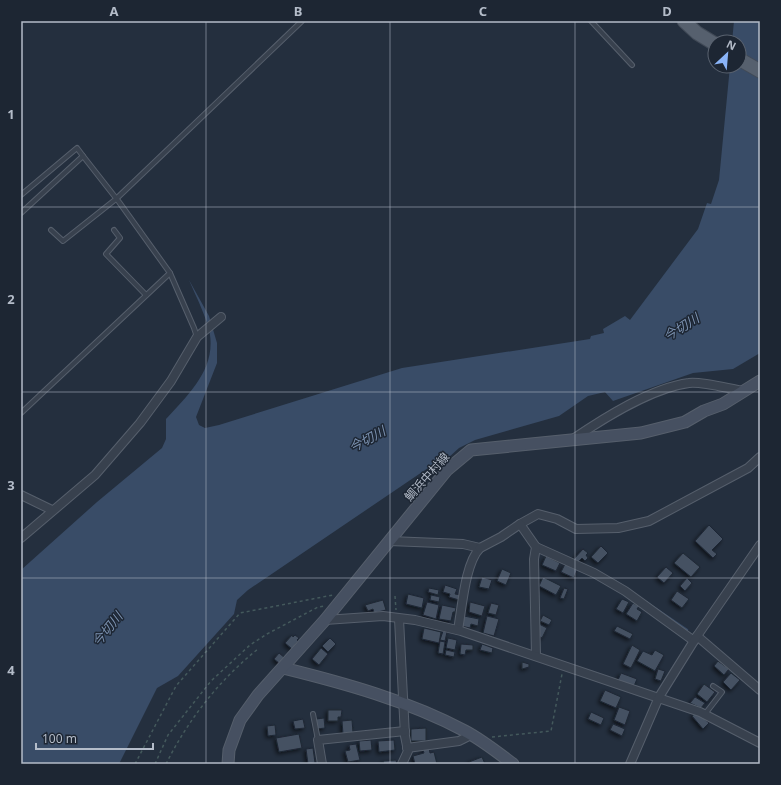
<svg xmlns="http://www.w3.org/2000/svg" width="781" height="785" viewBox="0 0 781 785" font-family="'Noto Sans','Noto Sans JP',sans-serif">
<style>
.water{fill:#394c67}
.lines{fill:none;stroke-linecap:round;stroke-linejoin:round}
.stream{stroke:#394c67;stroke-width:2.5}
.building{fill:#455162;stroke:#1f2835;filter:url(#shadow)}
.lane-casing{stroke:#565f6c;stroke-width:6}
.street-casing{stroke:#565f6c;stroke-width:10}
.secondary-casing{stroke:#565f6c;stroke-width:13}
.primary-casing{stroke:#414a57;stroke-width:15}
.path{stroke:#44595c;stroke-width:1.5;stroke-dasharray:3 3;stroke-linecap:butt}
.lane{stroke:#38414e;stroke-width:4}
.street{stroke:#38414e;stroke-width:8}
.secondary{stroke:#465061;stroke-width:11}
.primary{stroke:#56606e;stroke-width:13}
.grid{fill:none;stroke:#b4bcc9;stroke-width:1;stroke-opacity:0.55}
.labels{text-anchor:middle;stroke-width:3;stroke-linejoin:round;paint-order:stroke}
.street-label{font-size:12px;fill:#b4bcc9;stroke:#1d2633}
.water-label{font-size:13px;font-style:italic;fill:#7c92b1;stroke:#1d2633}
.neatline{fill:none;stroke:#b4bcc9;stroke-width:1.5}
.grid-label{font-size:13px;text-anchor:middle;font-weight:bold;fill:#b4bcc9}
</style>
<defs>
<filter id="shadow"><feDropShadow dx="-2" dy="2" stdDeviation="2" flood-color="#0009"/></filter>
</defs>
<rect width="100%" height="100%" fill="#242f3e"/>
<path class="water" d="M734,21h26v332l-27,16 -40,4 -80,28 -8,-9 -17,4 -29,20 -84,24 -16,8 -21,19 -7,-1 -183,124 -11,10 -3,14 -56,62 -21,12 -38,76h-98v-194l76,-68 65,-54 4,-9v-20c22,-24 49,-49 44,-84 -2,-15 -15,-41 -21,-55l20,36 8,27v20l-21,54 3,8 6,3 14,-3 183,-57 188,-29 1,-3 13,-3 -1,-4 22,-13 5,4 68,-91 9,-26 4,1 8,-24 11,-114h9v-24h-7z"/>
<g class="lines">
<polyline class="stream" points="615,581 687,630"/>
</g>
<g class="building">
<polygon points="709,525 723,539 712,550 717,554 713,558 695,541"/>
<polygon points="601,546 608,553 598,563 591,557"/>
<polygon points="583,549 588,553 586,555 588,558 585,561 582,558 577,563 573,560"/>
<polygon points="683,553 700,567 691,577 674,563"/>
<polygon points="546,556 560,563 556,571 542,565"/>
<polygon points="565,564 577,570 574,578 561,572"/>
<polygon points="666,567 673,573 664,583 657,577"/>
<polygon points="502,569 511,573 506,585 497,581"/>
<polygon points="482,577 492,580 489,589 479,587"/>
<polygon points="543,577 561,586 556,595 539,586"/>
<polygon points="687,578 692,583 685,591 680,586"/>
<polygon points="445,585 457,589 455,594 461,595 459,600 449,597 450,594 443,592"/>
<polygon points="429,588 439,590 438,595 428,592"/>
<polygon points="564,588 568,589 564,599 560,598"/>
<polygon points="677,591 689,599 682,608 671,600"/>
<polygon points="408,594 424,598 422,608 406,604"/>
<polygon points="431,595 440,597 439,602 430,600"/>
<polygon points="622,599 629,602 623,613 616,609"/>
<polygon points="383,600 386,610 374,613 373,609 368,611 365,605"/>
<polygon points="427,602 439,605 436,619 423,615"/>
<polygon points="470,602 485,606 482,616 469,612"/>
<polygon points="491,603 499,605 496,615 488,613"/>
<polygon points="633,603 639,606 637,609 642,612 637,621 626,614"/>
<polygon points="442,605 456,608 455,612 453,612 451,621 439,619"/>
<polygon points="543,615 552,620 549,625 540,621"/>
<polygon points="464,616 479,619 478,626 471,624 470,628 461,626"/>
<polygon points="487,616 499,619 494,636 483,633"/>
<polygon points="537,623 547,628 542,638 537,635"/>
<polygon points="617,626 633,634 630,639 614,631"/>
<polygon points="424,628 441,632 439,643 422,639"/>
<polygon points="443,631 447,632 445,641 440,640"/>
<polygon points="292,635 293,637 295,635 299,638 297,640 298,641 292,649 285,643"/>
<polygon points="330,638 336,644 328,652 322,646"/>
<polygon points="448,638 457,640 455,650 446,648"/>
<polygon points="440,641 445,642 443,654 438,653"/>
<polygon points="461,644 473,645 473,650 466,650 465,655 460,654"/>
<polygon points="482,644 493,648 492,653 480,650"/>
<polygon points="632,645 640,650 631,668 623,664"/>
<polygon points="321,648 328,654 319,665 312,659"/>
<polygon points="446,650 455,652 454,657 445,655"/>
<polygon points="655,650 664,655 655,671 637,661 643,651 652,655"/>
<polygon points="279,653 285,658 280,664 274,659"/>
<polygon points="718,661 729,669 724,675 714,666"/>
<polygon points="522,662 529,664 529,667 522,669"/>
<polygon points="658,669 665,671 661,681 655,679"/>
<polygon points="621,673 637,679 634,686 618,680"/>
<polygon points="731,673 740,680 731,690 723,682"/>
<polygon points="704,684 715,692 707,702 697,694"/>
<polygon points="605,690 621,697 616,708 600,701"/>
<polygon points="695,697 705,703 701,708 690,703"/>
<polygon points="619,707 630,711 625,725 614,720"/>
<polygon points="328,710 342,710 341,717 338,717 338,721 328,721"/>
<polygon points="591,712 604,718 601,725 588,719"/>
<polygon points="697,712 709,723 703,729 692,716"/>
<polygon points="324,718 325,728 317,729 316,719"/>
<polygon points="303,719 305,728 295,729 293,721"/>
<polygon points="352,720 353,733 343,734 342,721"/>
<polygon points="613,724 625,729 622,736 610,730"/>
<polygon points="275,725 276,735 268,736 267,726"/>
<polygon points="426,728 426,741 411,741 411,729"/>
<polygon points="299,734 302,748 279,752 276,738"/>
<polygon points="371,740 372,750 360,751 359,741"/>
<polygon points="394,740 395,750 379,752 378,741"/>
<polygon points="356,744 360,760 348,762 345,751 350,750 349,745"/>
<polygon points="313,748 315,763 308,764 306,749"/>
<polygon points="429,748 430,753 434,752 437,764 415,764 413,756 424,753 423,750"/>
<polygon points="482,757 485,764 470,764 469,762"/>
<polygon points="396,760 397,764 384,764 383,761"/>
</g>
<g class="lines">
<g class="lane-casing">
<g id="lane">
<polyline points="591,21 632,65"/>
<polyline points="21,195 77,148 83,156"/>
<polyline points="21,213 83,156 119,202 170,273 21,413"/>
<polyline points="51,230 63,241 116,199 138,178 302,21"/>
<polyline points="114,230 120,238 106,254 146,295"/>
<polyline points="170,273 194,328 197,337"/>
<polyline points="313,714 318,740"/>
<polyline points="705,714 722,692 713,686"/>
</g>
</g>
<g class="street-casing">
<g id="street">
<path d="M573,439c31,-21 78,-51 116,-56 12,-2 41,6 55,8"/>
<polyline points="21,495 52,510"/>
<polyline points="520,524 538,514 557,519 576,529 618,528 649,521 748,468 760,457"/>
<polyline points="21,538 95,475 140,423 171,381 197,337 221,317"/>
<path d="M390,541l73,3 17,4c-15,15 -18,60 -22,82"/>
<polyline points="536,547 594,573 625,591 694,641"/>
<polyline points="480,548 501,537 520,524 536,547 534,559 536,656"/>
<polyline points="399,619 405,736 408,751 402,764"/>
<polyline points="325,620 383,616 415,620 461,631 700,712 760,743"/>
<polyline points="697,636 760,690"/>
<polyline points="407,748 459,741 471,735"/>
<polyline points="322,764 318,740 405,731"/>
<polyline points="630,764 659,697 697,636 760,545"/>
</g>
</g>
<g class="secondary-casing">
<g id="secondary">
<path d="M283,668c61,15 126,33 182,63 17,9 32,21 48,33"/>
<polyline points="228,764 229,750 240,720 258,695 325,620 447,470 471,450 641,433 685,422 704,411 723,404 760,381"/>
</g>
</g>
<g class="primary-casing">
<g id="primary">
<polyline points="684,21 697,33 715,44"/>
<polyline points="739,59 760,71"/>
</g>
</g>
<g class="path">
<polyline points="395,596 396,610"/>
<polyline points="492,737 551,731 562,674"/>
<polyline points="135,764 176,686 240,613 333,595"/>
<polyline points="155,764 168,735 211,681 250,645 267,634 318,607 324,606"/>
<path d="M166,764c22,-44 53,-84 92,-115"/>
</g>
<use href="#lane" class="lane"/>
<use href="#street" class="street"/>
<use href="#secondary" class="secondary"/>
<use href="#primary" class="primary"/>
</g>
<path class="grid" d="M206,21v743M390,21v743M575,21v743M21,207h739M21,392h739M21,578h739"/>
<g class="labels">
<g class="street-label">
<text transform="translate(427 477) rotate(-48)" y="4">鯛浜中村線</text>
</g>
<g class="water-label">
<text transform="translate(681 327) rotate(-32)" y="5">今切川</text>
<text transform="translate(367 439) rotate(-28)" y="5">今切川</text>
<text transform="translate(107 629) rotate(-51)" y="5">今切川</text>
</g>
</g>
<rect width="781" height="785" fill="none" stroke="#1d2633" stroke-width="44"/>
<g transform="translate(727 54) rotate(26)"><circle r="19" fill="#1d2633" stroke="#59626f"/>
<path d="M0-3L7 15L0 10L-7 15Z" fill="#8ab4f8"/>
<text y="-6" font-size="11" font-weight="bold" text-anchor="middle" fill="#b4bcc9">N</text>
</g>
<path d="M36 743v6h117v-6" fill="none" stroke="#b4bcc9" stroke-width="2"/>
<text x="42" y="743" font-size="12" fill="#b4bcc9" stroke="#1d2633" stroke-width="3" paint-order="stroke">100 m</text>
<rect x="22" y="22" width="737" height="741" class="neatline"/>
<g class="grid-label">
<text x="114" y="16">A</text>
<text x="298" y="16">B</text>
<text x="483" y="16">C</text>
<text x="667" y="16">D</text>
<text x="11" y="119">1</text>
<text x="11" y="304">2</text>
<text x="11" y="490">3</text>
<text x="11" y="675">4</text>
</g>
</svg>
